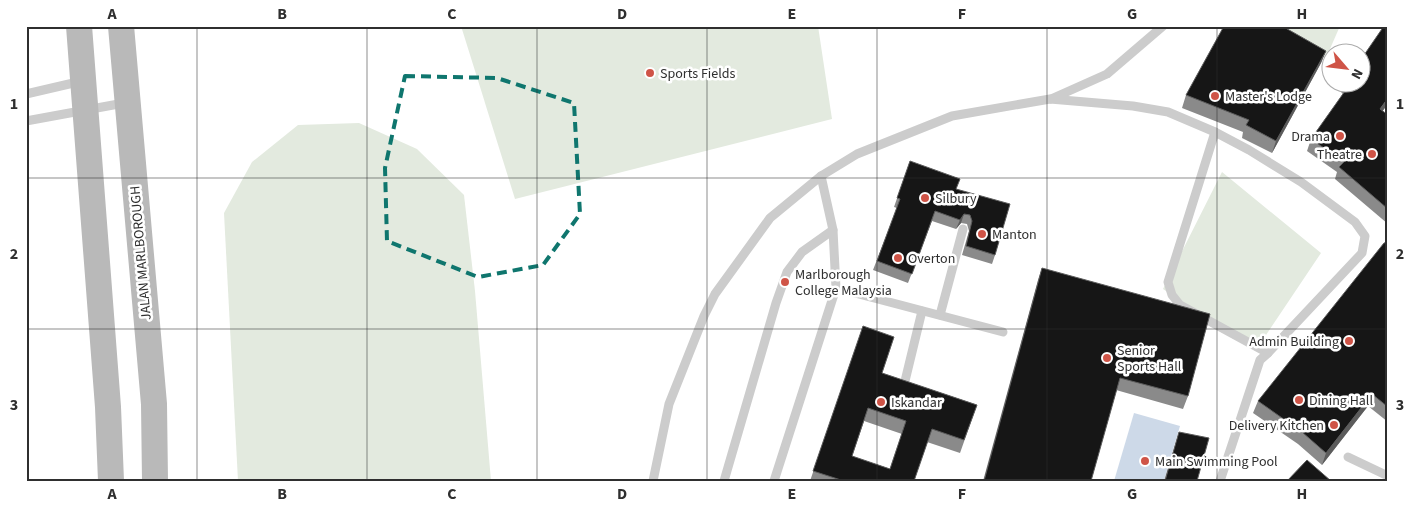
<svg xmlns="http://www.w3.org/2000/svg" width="1414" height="507" viewBox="0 0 1414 507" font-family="'Source Sans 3',sans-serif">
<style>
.green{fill:#e3eadf}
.water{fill:#cdd9e8}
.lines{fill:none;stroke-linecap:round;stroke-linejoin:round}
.lane{stroke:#ccc;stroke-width:9}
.secondary{stroke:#b9b9b9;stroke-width:26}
.wall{fill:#8a8a8a;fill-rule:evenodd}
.shaded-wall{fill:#5c5c5c}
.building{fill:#161616;stroke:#5c5c5c;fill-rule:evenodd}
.marked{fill:none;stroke:#0f766e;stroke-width:4;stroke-dasharray:10 6;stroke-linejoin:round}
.grid{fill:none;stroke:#2f2f2f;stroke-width:1;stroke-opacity:0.55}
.poi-dot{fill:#cf5447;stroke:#fff;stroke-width:2}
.labels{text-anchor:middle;stroke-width:5;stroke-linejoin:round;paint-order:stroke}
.poi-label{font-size:14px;fill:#2f2f2f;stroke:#fff;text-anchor:start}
.street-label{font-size:14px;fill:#2f2f2f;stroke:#fff}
.neatline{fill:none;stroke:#2f2f2f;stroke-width:2}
.grid-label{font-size:16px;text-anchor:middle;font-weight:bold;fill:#2f2f2f}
</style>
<rect width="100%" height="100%" fill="#fff"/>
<g class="green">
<polygon points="461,26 818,26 832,119 515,199"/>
<polygon points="1282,26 1340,26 1326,58"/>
<polygon points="359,123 417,149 464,195 475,291 491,481 238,481 224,213 252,162 298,125"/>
<polygon points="1222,172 1321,253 1258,347 1180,305 1172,295 1163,289"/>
</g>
<polygon class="water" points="1134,413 1180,426 1164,481 1114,481"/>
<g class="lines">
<g class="lane">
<polyline points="26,94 82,81"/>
<polyline points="1051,99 1107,74 1163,26"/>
<polyline points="26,121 124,103"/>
<polyline points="1215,132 1168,282 1172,295 1180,305 1268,353"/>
<polyline points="836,288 1003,332"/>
<polyline points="940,315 963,229"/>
<polyline points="905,381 922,311"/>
<polyline points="1348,457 1388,476"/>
<polyline points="653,481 669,404 704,316 715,294 770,218 821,176 857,154 952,116 1050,99 1133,106 1168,112 1215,132 1249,150 1301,182 1355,222 1365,236 1362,253 1268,353 1260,360 1220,481"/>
<polyline points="724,481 776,303 787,272 802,252 833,230"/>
<polyline points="774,481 836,288 833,230 821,176"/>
</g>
<g class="secondary">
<polyline points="79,26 108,407 111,481"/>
<polyline points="121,26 154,404 155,481"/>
</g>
</g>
<g class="wall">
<polygon points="1326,51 1321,63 1272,153 1242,138 1243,132 1182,108 1186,95"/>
<polygon points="1345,82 1362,82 1383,111 1388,115 1388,224 1335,179 1337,172 1307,151 1311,139 1343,94 1341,92"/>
<polygon points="910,161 956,189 995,255 992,264 962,255 969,231 967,224 961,223 956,229 932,221 908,283 873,270 897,208 894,207"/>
<polygon points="1388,242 1388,422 1368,406 1322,465 1298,444 1253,413 1258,401"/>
<polygon points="1042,268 1188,396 1183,409 1116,390 1091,481 983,481 1038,280"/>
<path d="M863,326l19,47 95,32 -17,48 -33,-11 -13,39h-104zM864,421l38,13 -12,35 -38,-13z"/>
<polygon points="1179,432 1197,481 1164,481"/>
</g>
<g class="shaded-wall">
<polygon points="1326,51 1321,63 1272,153 1276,141"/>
<polygon points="1388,98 1388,104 1376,120 1380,109"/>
<polygon points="964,214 961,223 956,229 960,220"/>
<polygon points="1372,394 1368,406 1322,465 1326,453"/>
</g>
<g class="building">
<polygon points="1224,26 1282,26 1326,51 1276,141 1246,125 1249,120 1186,95"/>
<polygon points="1384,26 1388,26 1388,98 1380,109 1388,115 1388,209 1339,167 1344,162 1311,139 1350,84 1348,82 1362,82 1362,58"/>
<polygon points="910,161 960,179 956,189 1010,204 995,255 966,246 972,221 970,215 964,214 960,220 935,211 912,274 877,261 900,199 897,198"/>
<polygon points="1388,242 1388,312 1387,314 1388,314 1388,407 1372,394 1326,453 1302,432 1258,401 1384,243"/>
<polygon points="1042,268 1210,314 1188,396 1120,378 1091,481 984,481"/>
<path d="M863,326l31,11 -12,36 95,32 -13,35 -32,-11 -18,52h-70l-31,-10zM868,408l38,13 -16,48 -38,-13z"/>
<polygon points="1179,432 1209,438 1197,481 1165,481"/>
<polygon points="1307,460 1331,481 1287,481"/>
</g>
<path class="marked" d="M405,76l92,2 77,25 6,111 -37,51 -65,12 -91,-36 -2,-73z"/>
<path class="grid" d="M197,26v455M367,26v455M537,26v455M707,26v455M877,26v455M1047,26v455M1217,26v455M26,178h1362M26,329h1362"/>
<g class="poi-dot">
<circle cx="650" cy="73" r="5"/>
<circle cx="1215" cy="96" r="5"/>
<circle cx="1340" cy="136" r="5"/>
<circle cx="1372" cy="154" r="5"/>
<circle cx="925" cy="198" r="5"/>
<circle cx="982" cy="234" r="5"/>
<circle cx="898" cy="258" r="5"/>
<circle cx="785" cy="282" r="5"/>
<circle cx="1349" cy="341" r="5"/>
<circle cx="1107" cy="358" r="5"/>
<circle cx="1299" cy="400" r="5"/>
<circle cx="881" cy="402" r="5"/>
<circle cx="1334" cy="425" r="5"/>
<circle cx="1145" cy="461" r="5"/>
</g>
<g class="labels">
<g class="poi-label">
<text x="660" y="78">Sports Fields</text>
<text x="1225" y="101">Master's Lodge</text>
<text x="1330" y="141" text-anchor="end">Drama</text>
<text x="1362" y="159" text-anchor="end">Theatre</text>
<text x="935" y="203">Silbury</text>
<text x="992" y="239">Manton</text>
<text x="908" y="263">Overton</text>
<text x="795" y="279">Marlborough<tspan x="795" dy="16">College Malaysia</tspan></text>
<text x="1339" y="346" text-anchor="end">Admin Building</text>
<text x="1117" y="355">Senior<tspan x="1117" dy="16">Sports Hall</tspan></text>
<text x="1309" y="405">Dining Hall</text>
<text x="891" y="407">Iskandar</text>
<text x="1324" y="430" text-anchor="end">Delivery Kitchen</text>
<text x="1155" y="466">Main Swimming Pool</text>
</g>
<g class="street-label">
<text transform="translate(140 253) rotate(-95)" y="5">JALAN MARLBOROUGH</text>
</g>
</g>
<rect width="1414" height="507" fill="none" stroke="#ffffff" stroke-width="55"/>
<g transform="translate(1346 68) rotate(118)"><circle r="24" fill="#ffffff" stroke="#acacac"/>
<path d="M0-4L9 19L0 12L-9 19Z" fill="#cf5447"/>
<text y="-8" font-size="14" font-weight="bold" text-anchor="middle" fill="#2f2f2f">N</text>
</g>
<rect x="28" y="28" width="1358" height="452" class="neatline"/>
<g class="grid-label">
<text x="112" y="19">A</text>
<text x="282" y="19">B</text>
<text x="452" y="19">C</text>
<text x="622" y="19">D</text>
<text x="792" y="19">E</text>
<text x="962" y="19">F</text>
<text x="1132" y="19">G</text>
<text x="1302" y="19">H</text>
<text x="14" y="109">1</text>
<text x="1400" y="109">1</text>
<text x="14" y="259">2</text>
<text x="1400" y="259">2</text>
<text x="14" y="410">3</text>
<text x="1400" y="410">3</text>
<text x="112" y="499">A</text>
<text x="282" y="499">B</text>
<text x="452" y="499">C</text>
<text x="622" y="499">D</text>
<text x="792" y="499">E</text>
<text x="962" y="499">F</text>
<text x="1132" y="499">G</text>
<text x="1302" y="499">H</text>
</g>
</svg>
